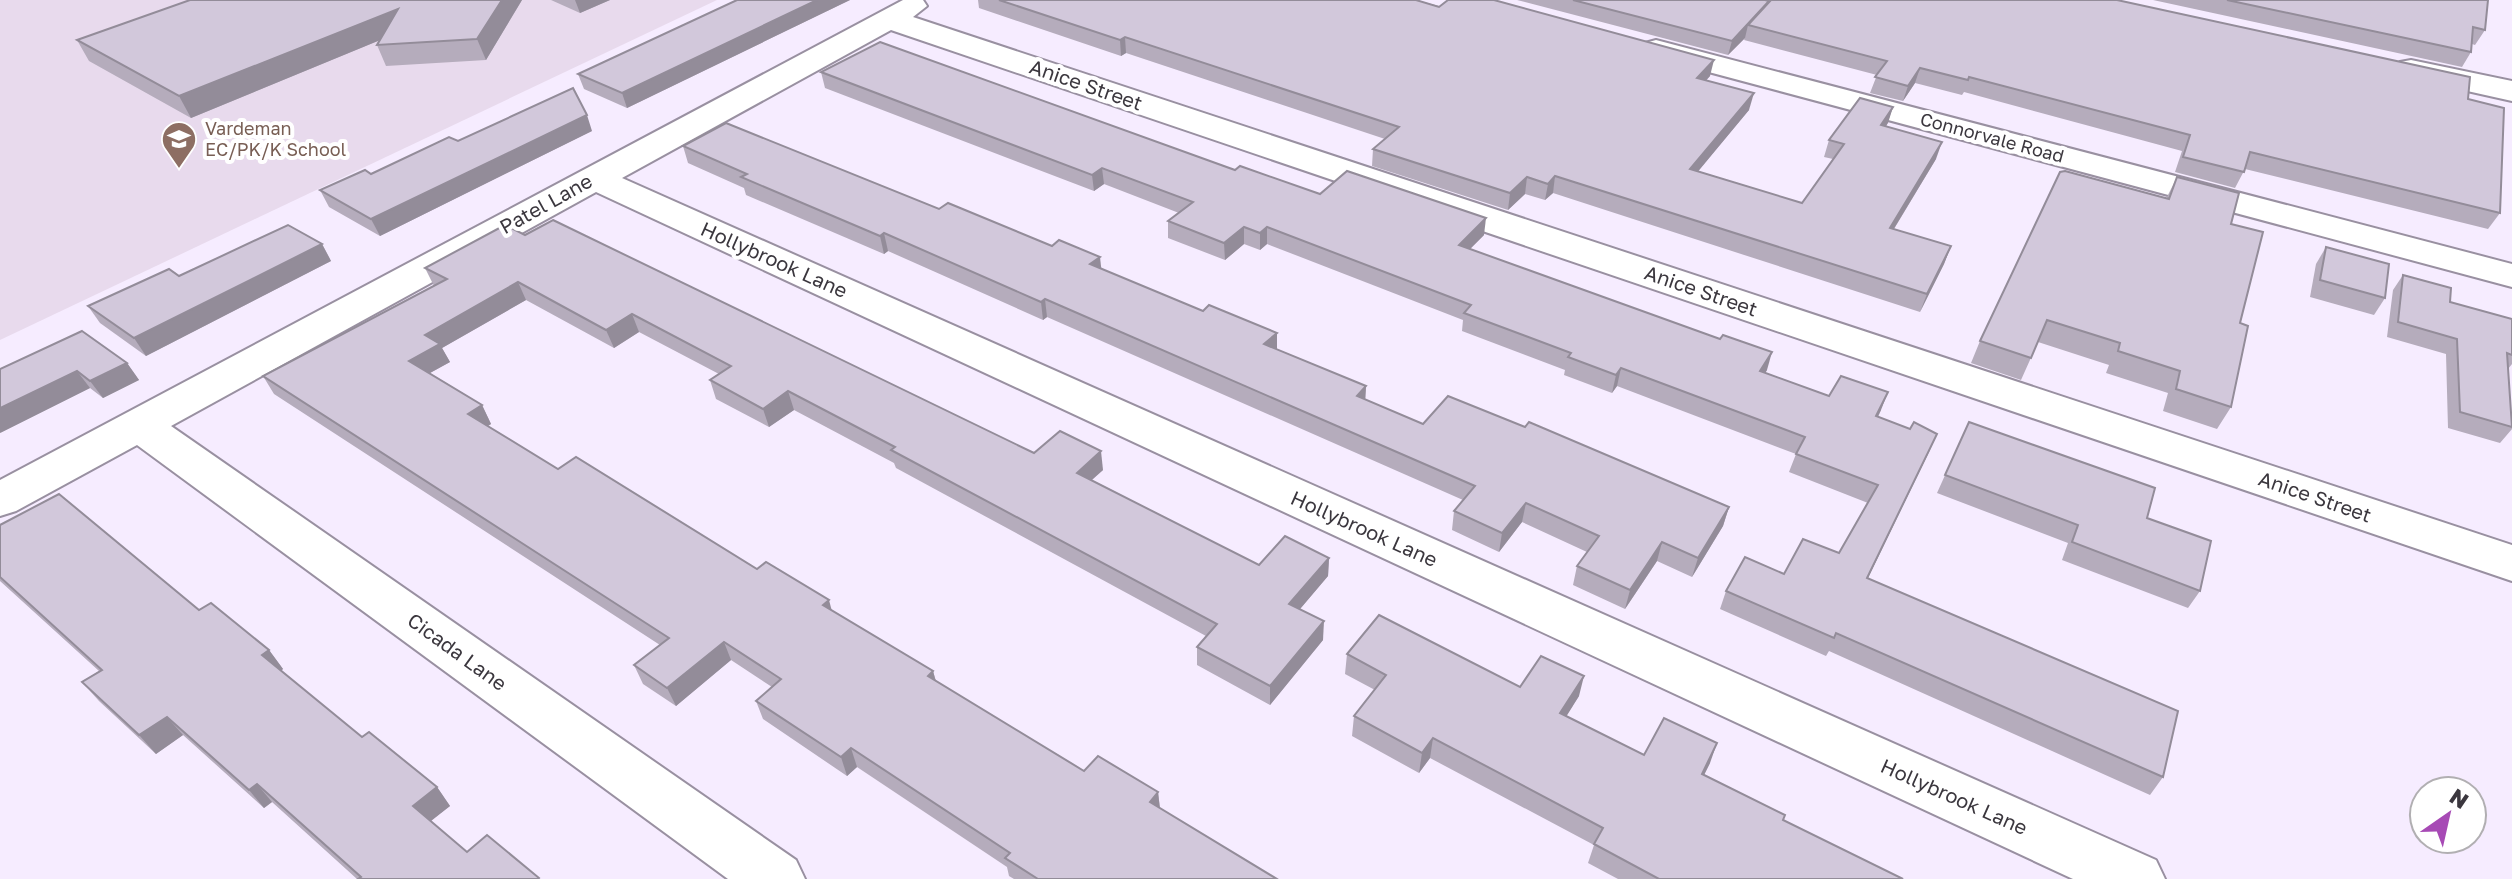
<svg xmlns="http://www.w3.org/2000/svg" width="2512" height="879" viewBox="0 0 2512 879" font-family="'Golos Text',sans-serif">
<style>
.education{fill:#e8daed}
.lines{fill:none;stroke-linecap:round;stroke-linejoin:round}
.street-casing{stroke:#9990a1;stroke-width:4}
.street{fill:#fff;fill-rule:evenodd}
.wall{fill:#b5acbc}
.shaded-wall{fill:#938c99}
.building{fill:#d2c8db;stroke:#938c99;stroke-width:2}
.labels{text-anchor:middle;stroke-width:8;stroke-linejoin:round;paint-order:stroke}
.far-education-label{font-size:18px;fill:#785e54;stroke:#fff;text-anchor:start}
.far-street-label{font-size:18px;fill:#3b373e;stroke:#fff}
.street-label{font-size:20px;fill:#3b373e;stroke:#fff}
</style>
<rect width="100%" height="100%" fill="#f6ecff"/>
<polygon class="education" points="0,0 717,0 0,340"/>
<g class="lines">
<g class="street-casing">
<g id="street">
<polygon points="903,0 923,0 927,6 913,17 2512,545 2512,581 891,30 622,178 2156,860 2165,879 2073,879 596,192 171,426 796,860 805,879 728,879 137,445 16,511 0,516 0,480"/>
<polygon points="1656,40 2512,264 2512,287 1645,55 1641,49 1645,43"/>
<polygon points="2411,60 2512,81 2512,101 2400,76 2395,69 2400,62"/>
</g>
</g>
<use href="#street" class="street"/>
</g>
<g class="wall">
<polygon points="190,0 522,0 486,60 386,66 377,45 380,40 191,118 89,61 77,40"/>
<polygon points="551,0 610,0 580,13"/>
<polygon points="737,0 850,0 627,108 584,89 578,74"/>
<polygon points="978,0 1416,0 1710,76 1706,80 1749,110 1698,171 1802,203 1833,159 1824,157 1829,140 1893,107 1886,127 1936,159 1894,229 1951,246 1944,264 1920,312 1553,193 1545,200 1525,194 1508,210 1372,166 1373,149 1385,139 1126,53 1121,56 979,8"/>
<polygon points="1517,0 1765,0 2468,99 2500,213 2488,229 2245,169 2235,188 2175,172 2182,151 1964,92 1962,95 1915,83 1903,101 1870,93 1877,75 1744,40 1745,38 1728,55"/>
<polygon points="2153,0 2488,0 2485,30 2475,45 2472,44 2471,52 2462,67"/>
<polygon points="821,72 1235,170 1320,194 1484,235 1470,249 1767,370 1765,373 1829,396 1881,410 1878,417 1910,429 1937,434 1868,578 2163,777 2150,795 1829,651 1826,656 1720,609 1726,591 1784,574 1839,553 1868,503 1789,472 1796,454 1617,386 1612,393 1564,375 1565,370 1462,331 1463,320 1267,244 1260,250 1244,244 1225,260 1168,238 1168,221 1179,213 1104,184 1094,191 825,88"/>
<polygon points="592,131 380,236 329,207 320,190 371,174 458,141"/>
<polygon points="683,146 939,209 1101,269 1277,349 1366,386 1365,399 1423,424 1525,427 1729,507 1723,526 1692,577 1657,561 1625,609 1573,585 1577,566 1587,552 1522,522 1499,552 1452,530 1454,511 1463,500 1047,317 1043,320 888,251 884,254 746,195 744,188 688,163"/>
<polygon points="2177,177 2231,224 2240,323 2231,407 2217,429 2163,411 2168,393 2106,373 2109,365 2038,342 2021,380 1971,363 1980,341 2166,199"/>
<polygon points="525,235 1034,453 1103,470 1092,480 1259,565 1329,558 1328,576 1300,609 1323,640 1270,705 1197,665 1197,647 1206,636 896,468 894,463 794,410 769,427 716,399 710,380 719,374 639,332 614,348 526,300 442,348 450,362 430,373 482,405 491,424 488,426 558,469 757,569 832,610 933,671 936,681 1084,771 1158,792 1160,808 1277,879 1014,879 1009,876 1007,867 857,767 847,776 763,719 756,701 772,687 731,660 676,706 643,684 634,665 660,645 274,394 263,376 434,286 425,268"/>
<polygon points="322,244 331,261 146,356 100,323 88,306 179,276"/>
<polygon points="2326,247 2385,298 2374,315 2310,297 2316,264"/>
<polygon points="2403,275 2450,302 2512,319 2512,364 2508,369 2512,429 2500,443 2448,428 2446,354 2387,337 2393,290"/>
<polygon points="82,331 127,363 139,380 103,398 90,388 0,433"/>
<polygon points="1969,422 2147,518 2200,591 2188,608 2062,560 2068,543 1937,493"/>
<polygon points="0,525 199,610 269,650 283,669 281,671 362,737 437,787 450,806 430,821 467,852 540,879 357,879 272,802 264,808 183,735 156,754 99,701 82,682 99,671 0,581"/>
<polygon points="1347,654 1520,687 1579,696 1566,716 1644,755 1710,763 1704,775 1783,820 1903,879 1618,879 1588,863 1594,845 1430,758 1419,773 1352,736 1354,716 1375,690 1345,674"/>
</g>
<g class="shaded-wall">
<polygon points="502,0 522,0 486,60 477,39"/>
<polygon points="575,0 610,0 580,13"/>
<polygon points="817,0 850,0 627,108 622,93"/>
<polygon points="1769,1 1748,25 1745,38 1728,55 1732,41"/>
<polygon points="398,9 407,29 191,118 179,96"/>
<polygon points="1125,37 1126,53 1121,56 1120,40"/>
<polygon points="1714,60 1710,76 1694,94 1697,78"/>
<polygon points="1920,68 1915,83 1903,101 1908,86"/>
<polygon points="1754,93 1749,110 1686,186 1690,169"/>
<polygon points="1893,107 1888,123 1875,142 1881,125"/>
<polygon points="587,115 592,131 380,236 371,219"/>
<polygon points="1942,142 1936,159 1884,245 1890,228"/>
<polygon points="1102,168 1104,184 1094,191 1092,175"/>
<polygon points="1555,176 1553,193 1545,200 1548,184"/>
<polygon points="1527,177 1525,194 1508,210 1510,193"/>
<polygon points="1486,218 1484,235 1457,262 1459,245"/>
<polygon points="1244,227 1244,244 1225,260 1224,243"/>
<polygon points="1267,227 1267,244 1260,250 1260,233"/>
<polygon points="884,233 888,251 884,254 880,236"/>
<polygon points="322,244 331,261 146,356 134,338"/>
<polygon points="1951,246 1944,264 1920,312 1927,294"/>
<polygon points="1100,257 1102,275 1090,264"/>
<polygon points="518,282 526,300 442,348 450,362 419,379 409,361 425,335"/>
<polygon points="1045,299 1047,317 1043,320 1041,302"/>
<polygon points="632,314 639,332 614,348 606,330"/>
<polygon points="1277,333 1277,351 1264,344"/>
<polygon points="1772,352 1767,370 1755,389 1760,371"/>
<polygon points="127,363 139,380 103,398 90,381"/>
<polygon points="1621,368 1617,386 1612,393 1616,375"/>
<polygon points="77,371 90,388 0,433 0,408"/>
<polygon points="1366,386 1365,405 1357,396"/>
<polygon points="788,391 794,410 769,427 763,409"/>
<polygon points="1888,392 1881,410 1869,434 1876,416"/>
<polygon points="482,405 491,424 478,432 468,414"/>
<polygon points="1937,434 1929,452 1859,596 1867,578"/>
<polygon points="1101,451 1103,470 1079,491 1077,473"/>
<polygon points="1526,503 1522,522 1499,552 1502,533"/>
<polygon points="1729,507 1723,526 1692,577 1698,558"/>
<polygon points="1662,542 1657,561 1625,609 1630,590"/>
<polygon points="1329,558 1328,576 1289,622 1289,604"/>
<polygon points="829,600 834,619 823,605"/>
<polygon points="1324,621 1323,640 1270,705 1270,686"/>
<polygon points="724,642 731,660 676,706 667,688"/>
<polygon points="269,650 283,669 276,674 262,655"/>
<polygon points="933,671 938,690 928,676"/>
<polygon points="1584,676 1579,696 1556,733 1560,713"/>
<polygon points="167,717 183,735 156,754 139,735"/>
<polygon points="1433,738 1430,758 1419,773 1422,753"/>
<polygon points="1717,743 1710,763 1695,793 1702,774"/>
<polygon points="851,748 857,767 847,776 841,757"/>
<polygon points="257,784 272,802 264,808 249,790"/>
<polygon points="437,787 450,806 426,825 413,806"/>
<polygon points="1158,792 1160,810 1150,802"/>
</g>
<g class="building">
<polygon points="190,0 502,0 477,39 377,45 398,9 179,96 77,40"/>
<polygon points="737,0 817,0 622,93 578,74"/>
<polygon points="999,0 1416,0 1439,7 1448,0 1494,0 1714,60 1697,78 1754,93 1690,169 1802,203 1844,144 1829,140 1860,98 1893,107 1881,125 1942,142 1890,228 1951,246 1927,294 1555,176 1548,184 1527,177 1510,193 1373,149 1399,127 1125,37 1120,40"/>
<polygon points="1573,0 1765,0 1769,1 1732,41"/>
<polygon points="1771,0 2117,0 2470,77 2468,99 2504,108 2500,213 2250,152 2244,172 2183,157 2190,135 1969,77 1968,80 1920,68 1908,86 1875,77 1887,61 1748,25"/>
<polygon points="2227,0 2488,0 2485,30 2473,27 2471,52"/>
<polygon points="880,42 1235,170 1240,166 1320,194 1347,171 1486,218 1459,245 1720,339 1723,335 1772,352 1760,371 1829,396 1841,376 1888,392 1876,416 1910,429 1914,422 1937,434 1867,578 2178,711 2163,777 1836,633 1834,638 1726,591 1745,557 1784,574 1803,539 1839,553 1878,485 1796,454 1805,437 1621,368 1616,375 1568,357 1571,353 1464,313 1471,305 1267,227 1260,233 1244,227 1224,243 1168,221 1193,202 1102,168 1092,175 821,72"/>
<polygon points="573,88 587,115 371,219 320,190 365,170 371,174 449,137 458,141"/>
<polygon points="726,123 939,209 948,203 1052,246 1059,240 1100,257 1090,264 1203,311 1209,305 1277,333 1264,344 1366,386 1357,396 1423,424 1448,396 1525,427 1529,422 1729,507 1698,558 1662,542 1630,590 1577,566 1599,536 1526,503 1502,533 1454,511 1475,486 1045,299 1041,302 884,233 880,236 741,177 747,174 683,146"/>
<polygon points="2065,171 2169,199 2177,177 2239,193 2231,224 2263,232 2240,323 2248,326 2231,407 2176,389 2180,371 2118,351 2120,343 2047,320 2031,358 1980,341 2060,172"/>
<polygon points="553,220 1034,453 1060,431 1101,451 1077,473 1259,565 1285,536 1329,558 1289,604 1324,621 1270,686 1197,647 1217,624 891,450 895,447 788,391 763,409 710,380 731,366 632,314 606,330 518,282 425,335 440,344 409,361 482,405 468,414 558,469 576,457 757,569 766,562 829,600 823,605 933,671 928,676 1084,771 1098,756 1158,792 1150,802 1277,879 1038,879 1005,858 1010,853 851,748 841,757 756,701 781,679 724,642 667,688 634,665 669,638 263,376 447,279 425,268 505,225 525,235"/>
<polygon points="288,225 322,244 134,338 88,306 169,269 179,276"/>
<polygon points="2326,247 2389,264 2385,298 2320,280"/>
<polygon points="2403,275 2451,288 2450,302 2512,319 2512,355 2507,353 2512,427 2460,412 2457,339 2398,322"/>
<polygon points="82,331 127,363 90,381 77,371 0,408 0,369"/>
<polygon points="1969,422 2155,488 2147,518 2211,541 2200,591 2072,542 2078,525 1945,475"/>
<polygon points="59,494 199,610 211,603 269,650 262,655 362,737 369,732 437,787 413,806 467,852 487,835 539,878 538,879 358,879 361,877 257,784 249,790 167,717 139,735 82,682 102,670 0,577 0,525"/>
<polygon points="1379,615 1520,687 1541,656 1584,676 1560,713 1644,755 1664,718 1717,743 1702,774 1785,815 1783,820 1903,879 1659,879 1594,844 1603,828 1433,738 1422,753 1354,716 1386,675 1347,654"/>
</g>
<defs>
<g id="school-pin" transform="scale(1.8)"><path d="M0 17L-7.5 6A9.5 9.5 0 1 1 7.5 6Z" fill="#8d6e63" stroke="#fff"/><path d="M0-5L7-2L0 1L-7-2ZM-4 1L0 2.5L4 1V4Q0 6-4 4Z" fill="#fff"/></g>
</defs>
<g fill-rule="evenodd">
<use href="#school-pin" x="179" y="139"/>
</g>
<g class="labels">
<g class="far-education-label">
<text x="205" y="135">Vardeman<tspan x="205" dy="21">EC/PK/K School</tspan></text>
</g>
<g class="far-street-label">
<text transform="translate(1992 138) rotate(15)" y="6">Connorvale Road</text>
</g>
<g class="street-label">
<text transform="translate(1086 85) rotate(19)" y="7">Anice Street</text>
<text transform="translate(546 204) rotate(-29)" y="7">Patel Lane</text>
<text transform="translate(774 260) rotate(24)" y="7">Hollybrook Lane</text>
<text transform="translate(1701 291) rotate(19)" y="7">Anice Street</text>
<text transform="translate(2315 497) rotate(19)" y="7">Anice Street</text>
<text transform="translate(1364 529) rotate(24)" y="7">Hollybrook Lane</text>
<text transform="translate(457 652) rotate(36)" y="7">Cicada Lane</text>
<text transform="translate(1954 797) rotate(24)" y="7">Hollybrook Lane</text>
</g>
</g>
<g transform="translate(2448 815) rotate(34)"><circle r="38" fill="#ffffff" stroke="#b1afb2" stroke-width="2"/>
<path d="M0-6L14 30L0 20L-14 30Z" fill="#a74ab5"/>
<text y="-12" font-size="22" font-weight="bold" text-anchor="middle" fill="#3b373e">N</text>
</g>
</svg>
